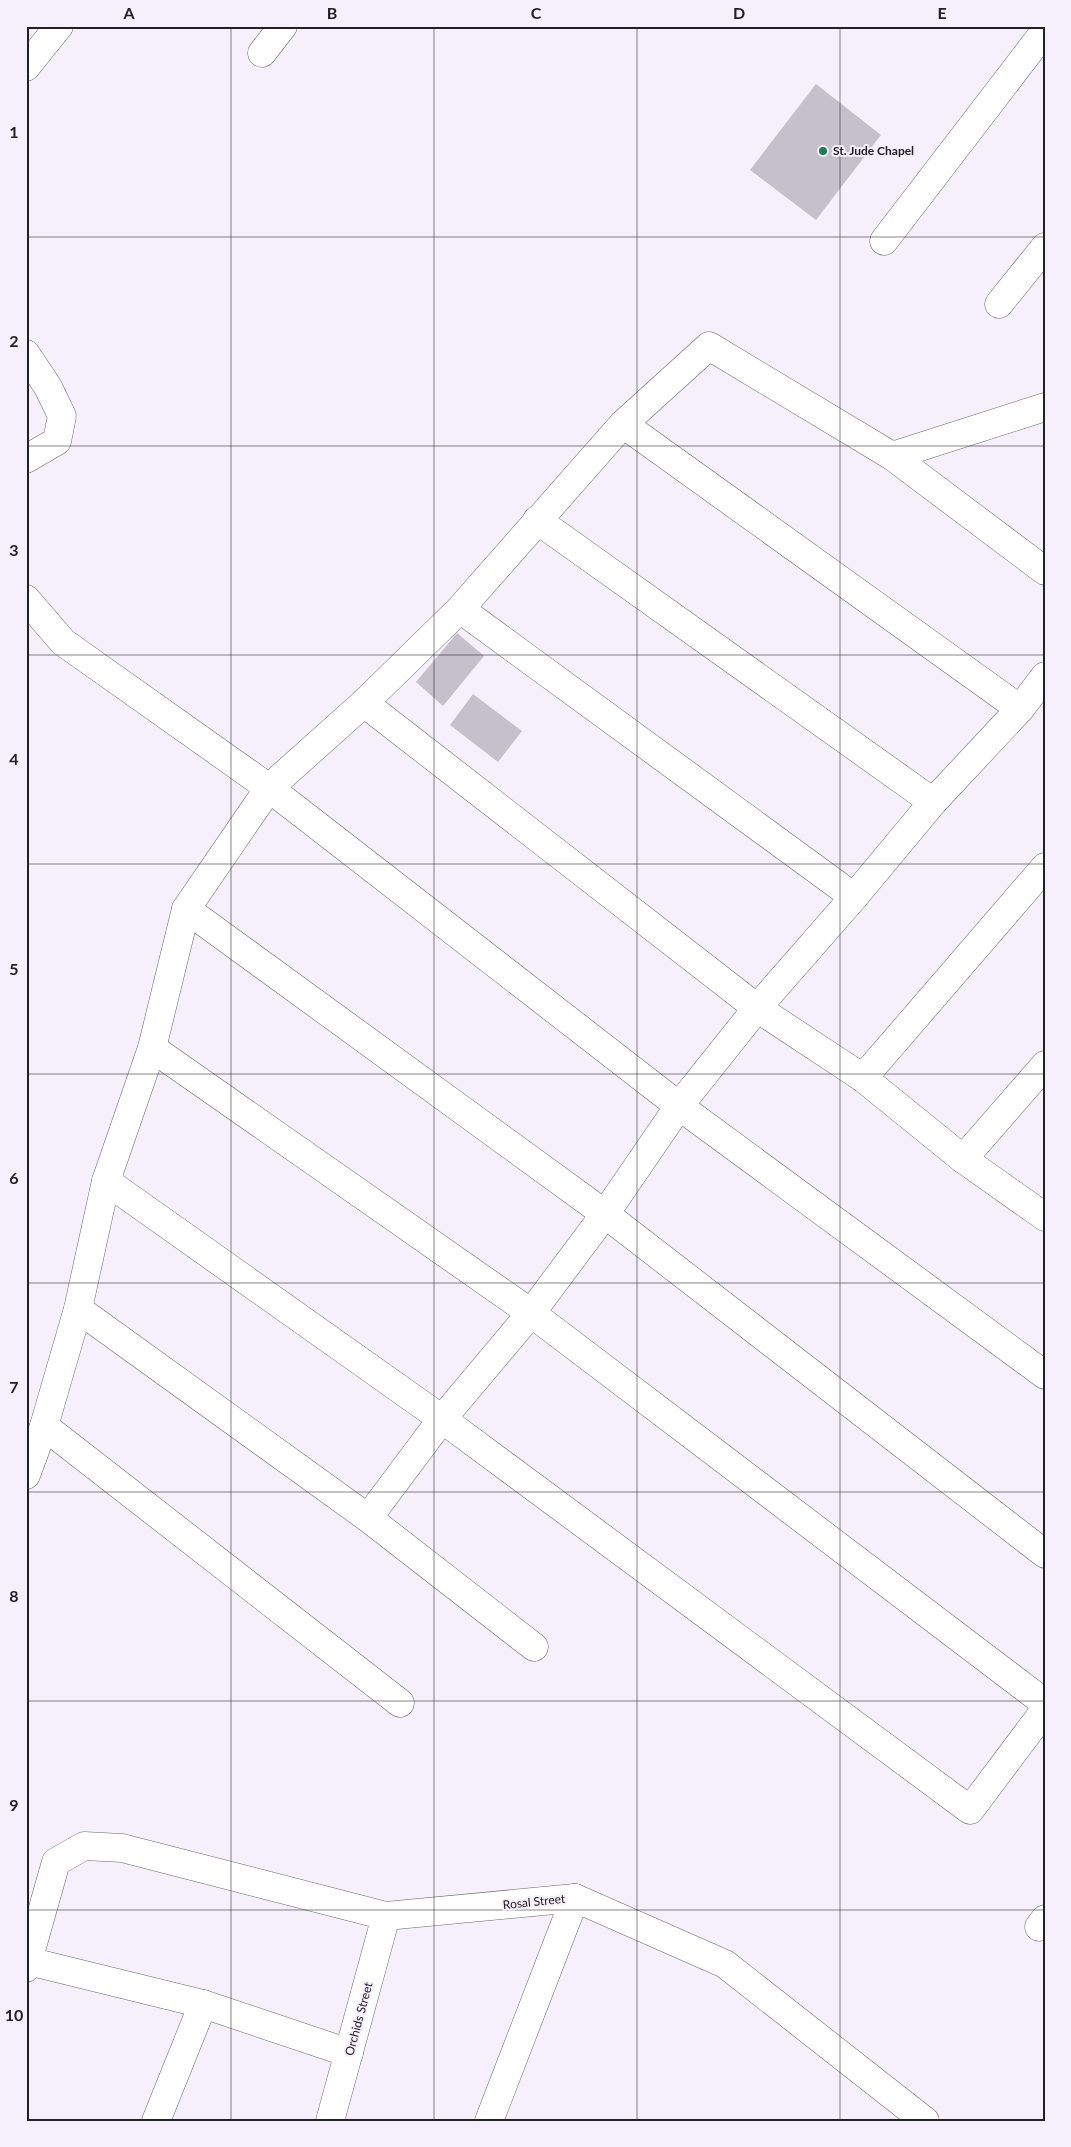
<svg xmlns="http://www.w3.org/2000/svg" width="1071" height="2147" viewBox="0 0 1071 2147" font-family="Lato,sans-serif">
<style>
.building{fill:#c6c0cc}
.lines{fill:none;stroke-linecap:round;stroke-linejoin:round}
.street-casing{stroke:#6b6570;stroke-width:29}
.street{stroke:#fff;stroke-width:28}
.grid{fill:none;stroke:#222024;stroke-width:1;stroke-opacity:0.55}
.poi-dot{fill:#207d53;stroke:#f6effc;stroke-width:2}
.labels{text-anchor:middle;stroke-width:4;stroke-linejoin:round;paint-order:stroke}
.poi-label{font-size:12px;font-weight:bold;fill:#222024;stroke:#f6effc;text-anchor:start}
.street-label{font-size:12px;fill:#222024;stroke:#f6effc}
.neatline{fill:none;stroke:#222024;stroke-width:2}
.grid-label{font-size:16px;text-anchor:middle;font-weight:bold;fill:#222024}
</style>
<rect width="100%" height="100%" fill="#f6effc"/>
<g class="building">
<polygon points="816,84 881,135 816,220 750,170"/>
<polygon points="457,633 484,656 443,706 416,682"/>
<polygon points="473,694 522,731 498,762 450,725"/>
</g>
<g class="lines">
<g class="street-casing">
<g id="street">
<polyline points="262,53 283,26"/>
<polyline points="26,67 59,26"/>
<polyline points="884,241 1045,31"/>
<polyline points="999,304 1045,247"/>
<polyline points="26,354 48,387 62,416 57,441 26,459"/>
<polyline points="623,424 1020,709"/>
<polyline points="892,456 1045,407"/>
<polyline points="537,520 933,802"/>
<polyline points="26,599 63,642 269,788 679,1106 1045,1375"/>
<polyline points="460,609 854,897"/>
<polyline points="364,703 757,1008 863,1078 963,1159 1045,1217"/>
<polyline points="186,909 605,1214 1045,1554"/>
<polyline points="152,1048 531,1313 1045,1703"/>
<polyline points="863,1078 1045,867"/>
<polyline points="963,1159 1045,1065"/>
<polyline points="106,1181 442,1419 970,1810 1045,1710"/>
<polyline points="78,1309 368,1518 534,1647"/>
<polyline points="44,1426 400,1703"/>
<polyline points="26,1475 44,1426 78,1309 106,1181 152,1048 186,909 269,788 364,703 460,609 623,424 709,346 892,456 1045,571"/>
<polyline points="368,1518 442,1419 531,1313 605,1214 679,1106 757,1008 854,897 933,802 1020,709 1045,676"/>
<polyline points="1039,1927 1045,1919"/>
<polyline points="28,1961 203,2004 349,2053"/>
<polyline points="26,1968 56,1862 84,1846 122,1848 386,1916 575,1898 725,1964 925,2121"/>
<polyline points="156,2121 203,2004"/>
<polyline points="330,2121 386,1916"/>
<polyline points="489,2121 575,1898"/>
</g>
</g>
<use href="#street" class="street"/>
</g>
<path class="grid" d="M231,26v2095M434,26v2095M637,26v2095M840,26v2095M26,237h1019M26,446h1019M26,655h1019M26,864h1019M26,1074h1019M26,1283h1019M26,1492h1019M26,1701h1019M26,1910h1019"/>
<circle class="poi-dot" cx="823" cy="151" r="5"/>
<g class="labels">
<g class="poi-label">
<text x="833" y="155">St. Jude Chapel</text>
</g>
<g class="street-label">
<text transform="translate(534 1902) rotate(-6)" y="4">Rosal Street</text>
<text transform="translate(359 2019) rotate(-75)" y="4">Orchids Street</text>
</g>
</g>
<rect width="1071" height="2147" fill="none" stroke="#f6effc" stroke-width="55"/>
<rect x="28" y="28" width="1016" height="2092" class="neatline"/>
<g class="grid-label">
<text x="129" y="19">A</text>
<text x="332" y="19">B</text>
<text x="536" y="19">C</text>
<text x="739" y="19">D</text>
<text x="942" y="19">E</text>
<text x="14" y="138">1</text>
<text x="14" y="347">2</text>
<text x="14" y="556">3</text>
<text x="14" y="765">4</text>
<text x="14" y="975">5</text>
<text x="14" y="1184">6</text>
<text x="14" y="1393">7</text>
<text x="14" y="1602">8</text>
<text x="14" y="1811">9</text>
<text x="14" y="2021">10</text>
</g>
</svg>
